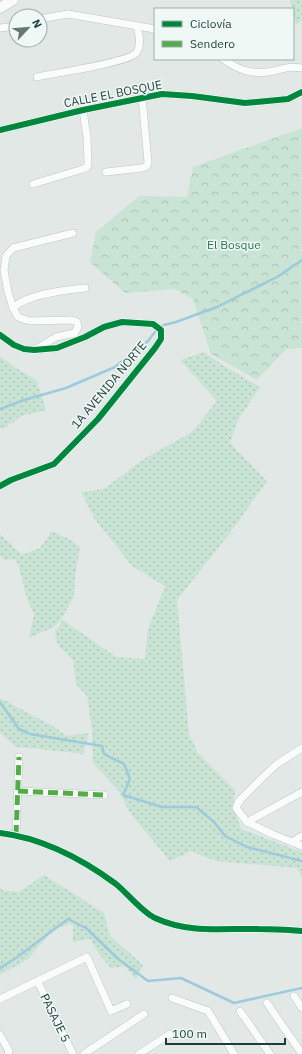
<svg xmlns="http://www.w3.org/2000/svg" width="302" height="1054" viewBox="0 0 302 1054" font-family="'IBM Plex Sans',sans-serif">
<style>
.grass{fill:url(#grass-dots)}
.forest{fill:url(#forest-crowns)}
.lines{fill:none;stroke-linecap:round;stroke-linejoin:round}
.stream{stroke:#9dcbdb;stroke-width:2.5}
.street-casing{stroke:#bec5c3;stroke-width:8}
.secondary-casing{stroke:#bdc6c4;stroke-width:11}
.street{stroke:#fafcfb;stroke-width:7}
.secondary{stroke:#fafcfb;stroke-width:10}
.quiet{stroke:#52ad46;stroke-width:5;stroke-dasharray:10 5;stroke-linecap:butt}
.cycleway-casing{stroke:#eff8f5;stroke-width:8}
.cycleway{stroke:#00873e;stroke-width:6}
.labels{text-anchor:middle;stroke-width:3;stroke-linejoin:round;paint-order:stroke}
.street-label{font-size:12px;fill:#1e3d38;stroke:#eff8f5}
.park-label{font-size:12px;fill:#25774f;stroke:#eff8f5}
</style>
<defs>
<pattern id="grass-dots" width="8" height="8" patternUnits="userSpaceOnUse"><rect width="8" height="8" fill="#c9e3d4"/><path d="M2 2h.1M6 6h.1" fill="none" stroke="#acc4b7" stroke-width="1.8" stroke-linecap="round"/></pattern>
<pattern id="forest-crowns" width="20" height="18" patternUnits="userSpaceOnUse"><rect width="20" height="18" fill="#c9e3d4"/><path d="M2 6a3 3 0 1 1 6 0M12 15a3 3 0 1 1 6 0" fill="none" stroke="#acc4b7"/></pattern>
</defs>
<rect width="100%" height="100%" fill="#e1e8e6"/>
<g class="grass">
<polygon points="290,0 302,0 302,20 296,25"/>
<polygon points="204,352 221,364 260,387 238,420 230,443 267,481 230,533 177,600 189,734 198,753 235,790 233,807 241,829 302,852 302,878 297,868 216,861 191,851 170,861 130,813 118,790 93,763 92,729 87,696 76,684 73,660 58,645 55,633 63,620 116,657 145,659 148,629 165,586 132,566 94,518 81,492 104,489 142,460 192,432 217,401 180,360"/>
<polygon points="0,356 16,368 37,381 46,410 21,416 5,428 0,428"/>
<polygon points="52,531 71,540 80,547 75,576 74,596 61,620 52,628 29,638 34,614 27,599 18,564 15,559 5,560 0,556 0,534 22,555 40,548"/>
<polygon points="0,698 53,726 66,736 89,733 83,754 40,749 16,747 0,733"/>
<polygon points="44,875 104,913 110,936 143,965 136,979 125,966 111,968 100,955 90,939 73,942 73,924 55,928 28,959 0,975 0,887 2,890 19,892"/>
</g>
<polygon class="forest" points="302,128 302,348 286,349 257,380 211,354 193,299 175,289 125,293 90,262 96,232 139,196 187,197 193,167"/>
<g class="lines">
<g class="stream">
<polyline points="0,409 24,400 66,388 115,367 148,341 158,328 164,325 176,322 217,307 277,277 302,260"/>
<polyline points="0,702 19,729 30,734 102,746 104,754 124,764 130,779 123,795 162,807 196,807 214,822 225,836 247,847 302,861"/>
<polyline points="0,968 16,958 68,919 86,928 117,958 148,981 181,978 234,1003 302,988"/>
</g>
<g class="street-casing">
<g id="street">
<polyline points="40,19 68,14 155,29"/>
<polyline points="0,28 16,26"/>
<path d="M223,59c17,12 30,16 51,12 11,-3 17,-5 28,-3"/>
<path d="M37,77c17,-4 90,-14 99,-24 6,-8 3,-18 1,-27"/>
<polyline points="0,130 83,110 162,94 192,96 245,103 288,99 302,92"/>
<polyline points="106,172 142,168 147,166 148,162 142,97"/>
<polyline points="33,184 83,169 87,167 88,164 87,137 83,110"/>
<path d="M13,308c15,-14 51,-18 72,-20"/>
<polyline points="0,335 14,345 24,349 34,350 57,348 85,337 104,327 122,322 153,324 161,330 161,339 155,348 98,419 54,464 11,480 0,486"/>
<polyline points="36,349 56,337 75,333 78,327 77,322 72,320 29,321 18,317 13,308 8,292 4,270 6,256 13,248 73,233"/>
<polyline points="302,748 277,764 262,778 239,801 236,808 247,822 272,834 302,846"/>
<polyline points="18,791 104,795"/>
<polyline points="247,822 302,792"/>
<path d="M0,833c42,5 82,26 116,51 11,9 27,29 39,34 35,16 67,10 104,11 15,0 29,1 43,2"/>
<polyline points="16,835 19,757"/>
<polyline points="292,842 302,836"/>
<polyline points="38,982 73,1054"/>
<polyline points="294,996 302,1008"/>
<polyline points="172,998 208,1011 234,1054"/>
<polyline points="0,999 87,957 111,1011 127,1004"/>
<polyline points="267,1003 302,1054"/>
<polyline points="240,1011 270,1054"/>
<polyline points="0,1035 9,1051 8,1054"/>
<polyline points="84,1054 144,1014"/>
<polyline points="139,1054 170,1034"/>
</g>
</g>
<g class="secondary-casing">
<polyline id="secondary" points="0,8 13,0"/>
</g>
<use href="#street" class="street"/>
<use href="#secondary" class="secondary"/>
<g class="quiet">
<polyline points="18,791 104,795"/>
<polyline points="16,835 19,757"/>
</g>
<g class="cycleway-casing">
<g id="cycleway">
<polyline points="0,130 83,110 162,94 192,96 245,103 288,99 302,92"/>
<polyline points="0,335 14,345 24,349 34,350 57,348 85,337 104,327 122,322 153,324 161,330 161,339 155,348 98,419 54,464 11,480 0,486"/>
<path d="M0,833c42,5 82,26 116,51 11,9 27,29 39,34 35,16 67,10 104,11 15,0 29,1 43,2"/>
</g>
</g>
<use href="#cycleway" class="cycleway"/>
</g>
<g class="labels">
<g class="street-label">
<text transform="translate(113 94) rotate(-11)" y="4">CALLE EL BOSQUE</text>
<text transform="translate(109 385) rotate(-50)" y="4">1A AVENIDA NORTE</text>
<text transform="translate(55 1018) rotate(64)" y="4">PASAJE 5</text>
</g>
<g class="park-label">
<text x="234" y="249">El Bosque</text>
</g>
</g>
<rect x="154" y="8" width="140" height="52" fill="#eff8f5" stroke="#9bada9"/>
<rect x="162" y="21" width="20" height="6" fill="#00873e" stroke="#9bada9"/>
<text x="190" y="28" font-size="12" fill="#1e3d38">Ciclovía</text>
<rect x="162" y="41" width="20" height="6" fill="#52ad46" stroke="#9bada9"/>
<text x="190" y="48" font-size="12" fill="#1e3d38">Sendero</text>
<g transform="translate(28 28) rotate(64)"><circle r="19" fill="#eff8f5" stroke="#9bada9"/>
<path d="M0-3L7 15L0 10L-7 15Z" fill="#627975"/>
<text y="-6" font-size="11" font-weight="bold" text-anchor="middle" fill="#1e3d38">N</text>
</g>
<path d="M166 1038v6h119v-6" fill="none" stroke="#1e3d38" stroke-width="2"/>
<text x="172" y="1038" font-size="12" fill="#1e3d38" stroke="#eff8f5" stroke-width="3" paint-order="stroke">100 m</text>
</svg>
